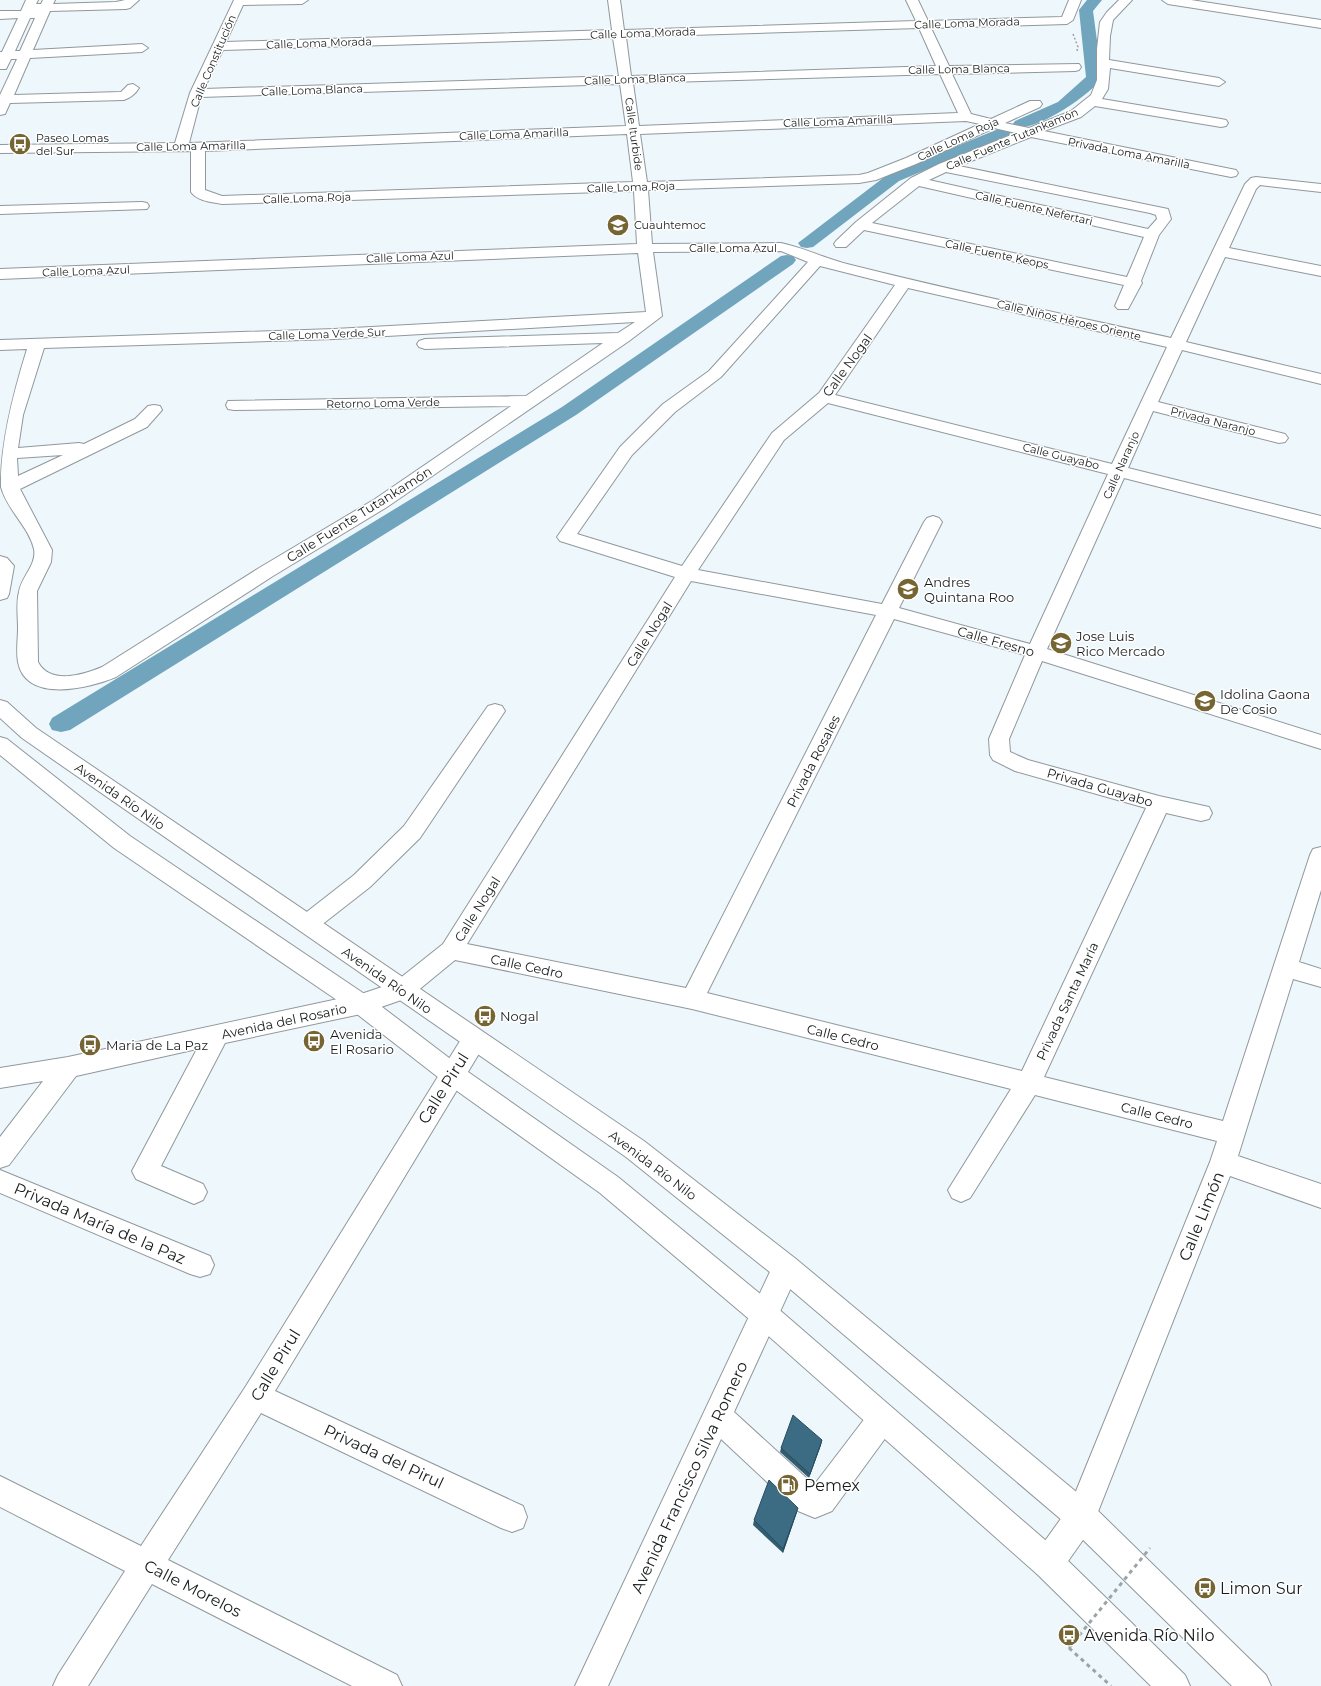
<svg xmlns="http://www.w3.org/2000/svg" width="1321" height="1686" viewBox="0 0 1321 1686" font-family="Montserrat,sans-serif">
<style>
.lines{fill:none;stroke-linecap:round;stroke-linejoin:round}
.canal{fill:#71a4bd;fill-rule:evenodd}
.minor-casing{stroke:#90989c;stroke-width:2}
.major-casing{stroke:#90989c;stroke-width:2}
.path-far1{stroke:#9da4a7;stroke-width:1.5;stroke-dasharray:2 2;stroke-linecap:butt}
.path{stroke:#9da4a7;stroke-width:3;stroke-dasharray:4 4;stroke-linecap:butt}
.minor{fill:#fff;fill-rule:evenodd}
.major{fill:#fff;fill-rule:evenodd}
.path-bridge{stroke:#9da4a7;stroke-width:3;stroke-dasharray:4 4;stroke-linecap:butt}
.wall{fill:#335d71}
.shaded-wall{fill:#294c5c}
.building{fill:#3b6c83;stroke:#294c5c}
.labels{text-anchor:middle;stroke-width:3;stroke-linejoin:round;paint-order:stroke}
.far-street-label{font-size:11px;fill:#181b1c;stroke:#fff}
.far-poi-label{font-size:11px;fill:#181b1c;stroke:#fff;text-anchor:start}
.street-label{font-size:13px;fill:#181b1c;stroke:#fff}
.poi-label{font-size:13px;fill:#181b1c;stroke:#fff;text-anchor:start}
.near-street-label{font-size:16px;fill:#181b1c;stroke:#fff}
.near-poi-label{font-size:16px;fill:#181b1c;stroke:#fff;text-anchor:start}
</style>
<rect width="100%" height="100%" fill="#eef7fb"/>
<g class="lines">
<g class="canal">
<path d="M1087,0h15l-9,11 9,67c-12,17 -66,54 -87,49l-2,-3 2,-3 43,-19 28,-25 -7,-67z"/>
<polygon points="1003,127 1009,129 1011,132 1009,135 899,181 813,247 807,248 801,247 798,243 887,175"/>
<polygon points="787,255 793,256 796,260 793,264 576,415 70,730 61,732 52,730 49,724 52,718 562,407 781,256"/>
</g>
<g class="minor-casing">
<g id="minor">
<path d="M26,0h12l-2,4h5l2,-4h12l-2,4 63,-2 9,-2h14l-9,8 -4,1 -76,2 -17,39 109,-6 6,4 -6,4 -112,6 -16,37 107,-3 7,-7 5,-1 6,4c-3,5 -9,10 -15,12l-114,3 -5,11 -5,1v-20l17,-36h-6l-5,10h-6v-17h2l16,-34 -18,1v-8h21zM30,18h5l-15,33h-5z"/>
<path d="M234,0h74l-6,4 -59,1 -17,37 386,-12 -4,-30h12l4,30 292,-9 -10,-21h12l10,21 134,-4 7,-17h12l-8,20 -6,4 -136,4 18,38 130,-2 2,3 -2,3 -4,1 -123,3 19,40 20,5 39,-18h10l2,3 -2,3 -35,16 24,5 42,-17 20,-16 6,-15v-31l3,-27 7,-10 12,-12h13l-19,20 -3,16 -1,24 110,18 6,4 -6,4 -109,-18 -2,21 -6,10 119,20 5,1 2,3 -2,3 -5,1 -126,-21 -14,11 -37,14 187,38 5,1 2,3 -2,3 -5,1 -200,-40 -72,29 209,43 3,10 -12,16 -18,46 1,2 -14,26h-10l-3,-3 9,-21 -260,-55 -18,17h-10l-2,-3 2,-3 20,-19 55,-44 28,-14 77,-31 -22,-5 -78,36 -40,16 -17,3 -211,7 4,54 129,-1c23,5 43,15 66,21 107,27 216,50 324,74l74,-154 6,-6 5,-1 65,7v8l-61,-7 -4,4 -27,59 92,18v10l-96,-19 -39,85 135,32v10l-139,-34 -24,52 127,32 3,4 -3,4 -6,1 -126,-32 -25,57 193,48v12l-197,-50 -77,171 274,86v14l-279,-88 -33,78 1,13 18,8 131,36 50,11 3,6 -3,6 -8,2 -35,-8 -122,264 179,44 87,-266 3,-6 8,-2v43l-22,72 22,7v18l-28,-8 -55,177 83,28v24l-91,-32 -138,351 -33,47 -11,4 -11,-4 -4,-11 4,-11 33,-46 140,-344 7,-21 -182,-46 -65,103 -9,4 -9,-4 -4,-8 63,-101 -319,-80 -237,-49 -45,37 -49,17 -136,29 -64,123 42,18 4,8 -4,8 -9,4 -58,-25 -4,-8 65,-122 -121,27 -67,89 -9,3v-31l43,-56 -43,7v-20l68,-11 293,-63 33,-11 49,-39 232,-367 -115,-36 -3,-4 63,-90 43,-43 46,-33 99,-109 -27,-11 -128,1 9,64 -33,25 -242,166 -114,69 -157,101c-26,11 -90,27 -98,-15 -2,-11 0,-23 0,-34 0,-11 -2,-25 1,-36 2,-15 18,-27 15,-43 -5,-22 -27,-39 -33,-62 -1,-44 13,-96 26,-138l-27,1v-10l334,-11 312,-17 -8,-59 -638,26v-10l637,-25 -3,-53 -412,13c-10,-2 -25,-3 -31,-12v-41l-191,2v-8l175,-2 15,-50zM919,28l17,38 -305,10 -5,-39zM613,38l6,38 -415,13 19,-39zM940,74l18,39 -319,13 -6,-43zM620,84l6,42 -437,17 12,-46zM966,121l14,3 -74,34 -38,15 -9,2 -212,7 -7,-48zM627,134l6,48 -411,14 -17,-6v-39zM946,172l204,41 6,2 1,4 -9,10 -219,-49zM919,186l225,51 -17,40 -255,-54zM820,266l75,19 -76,108 -47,40 -90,133 -105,-32 55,-79 43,-43 46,-35zM908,288l259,59 -55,117 -277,-69zM635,322l-17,11 -193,6 -6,2 -2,3 2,3 6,2 178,-6 -77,53 -298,5 -2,4 2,4 6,1 277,-4 -136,93 -116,69 -157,99c-19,8 -52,18 -64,-5l-1,-71 14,-29 1,-12 -32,-61 127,-62 15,-17 -2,-4 -6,-1 -6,1 -13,13 -51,25 -5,-1 -61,5 5,-33 21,-67 290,-9zM828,403l280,71 -78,170 -131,-36 43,-86 -3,-4 -6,-2 -6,2 -3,4 -42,82 -184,-34 86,-130zM63,455l-45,21 -1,-18zM691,581l185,34 -190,373 -219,-44zM894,619l131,36 -36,84 1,16 3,5 22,11 131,37 -124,263 -315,-78z"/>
<polygon points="1162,0 1191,0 1321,20 1321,28 1168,4"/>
<polygon points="142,202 147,203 149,206 147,209 0,214 0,206"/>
<polygon points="0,556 7,558 14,566 9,594 7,598 0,600"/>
<polygon points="495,704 502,706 505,711 420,838 370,887 315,930 307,933 299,930 296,924 299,918 354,875 404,826 488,706"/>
<polygon points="474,1030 483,1033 486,1040 483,1047 275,1391 523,1506 527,1517 523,1528 512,1532 501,1528 261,1413 168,1560 397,1675 402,1686 352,1686 152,1584 88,1686 53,1686 58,1675 125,1571 0,1507 0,1476 141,1546 246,1386 465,1033"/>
<polygon points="0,1170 210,1256 214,1265 210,1274 200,1277 190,1274 0,1193"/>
<polygon points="786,1256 796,1259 800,1268 734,1412 814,1485 872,1409 882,1405 892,1409 896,1419 892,1429 832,1511 815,1518 798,1511 721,1439 608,1686 575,1686 776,1259"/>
</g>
</g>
<g class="major-casing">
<g id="major">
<polygon points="0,700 7,702 36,728 644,1141 796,1259 1092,1505 1266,1675 1271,1686 1232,1686 1070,1527 776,1277 626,1157 22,738 0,718"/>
<polygon points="0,737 7,739 130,836 369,997 461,1067 618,1177 775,1306 1059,1552 1185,1675 1190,1686 1151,1686 1037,1574 755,1324 600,1193 443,1081 353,1011 114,848 0,755"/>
</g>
</g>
<polyline class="path-far1" points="1073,34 1078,47 1077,51"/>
<polyline class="path" points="1069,1648 1111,1686"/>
<use href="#minor" class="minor"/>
<use href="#major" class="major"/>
<polyline class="path-bridge" points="1069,1648 1150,1548"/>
</g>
<g class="wall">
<polygon points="822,1440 821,1445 809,1478 780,1452 781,1448"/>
<polygon points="797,1512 783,1553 753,1525 754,1520"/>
</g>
<g class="shaded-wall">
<polygon points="822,1440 821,1445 809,1478 810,1474"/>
<polygon points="798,1508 797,1512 783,1553 783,1549"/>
</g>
<g class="building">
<polygon points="793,1415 822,1440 810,1474 781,1448"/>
<polygon points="769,1480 798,1508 783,1549 754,1520"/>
</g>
<defs>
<g id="bus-disc" transform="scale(1.15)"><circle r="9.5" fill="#756532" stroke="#fff"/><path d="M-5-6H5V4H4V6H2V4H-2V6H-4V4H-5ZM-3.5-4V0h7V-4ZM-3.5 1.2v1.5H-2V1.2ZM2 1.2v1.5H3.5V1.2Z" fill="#fff"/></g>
<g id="school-disc" transform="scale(1.15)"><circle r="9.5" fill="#756532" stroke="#fff"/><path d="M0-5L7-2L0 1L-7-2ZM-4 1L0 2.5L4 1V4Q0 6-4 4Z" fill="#fff"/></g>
<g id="fuel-disc" transform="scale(1.15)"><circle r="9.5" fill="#756532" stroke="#fff"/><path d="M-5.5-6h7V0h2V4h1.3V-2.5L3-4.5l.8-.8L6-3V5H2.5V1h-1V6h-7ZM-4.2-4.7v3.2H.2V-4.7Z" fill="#fff"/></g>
</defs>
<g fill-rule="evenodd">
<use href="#bus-disc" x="20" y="144"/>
<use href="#school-disc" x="618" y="225"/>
<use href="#school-disc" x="908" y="589"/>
<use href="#school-disc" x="1061" y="643"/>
<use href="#school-disc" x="1205" y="701"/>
<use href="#bus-disc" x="485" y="1016"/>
<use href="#bus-disc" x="314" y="1041"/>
<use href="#bus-disc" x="90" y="1045"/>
<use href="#fuel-disc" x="788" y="1485"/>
<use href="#bus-disc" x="1205" y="1588"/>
<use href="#bus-disc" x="1069" y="1635"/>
</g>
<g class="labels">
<g class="far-street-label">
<text transform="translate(967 23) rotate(-2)" y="4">Calle Loma Morada</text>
<text transform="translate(643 33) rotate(-2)" y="4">Calle Loma Morada</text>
<text transform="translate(319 43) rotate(-2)" y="4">Calle Loma Morada</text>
<text transform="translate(213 61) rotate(-67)" y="4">Calle Constitución</text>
<text transform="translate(959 69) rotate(-1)" y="4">Calle Loma Blanca</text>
<text transform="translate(635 79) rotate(-2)" y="4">Calle Loma Blanca</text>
<text transform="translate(312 90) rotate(-2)" y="4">Calle Loma Blanca</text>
<text transform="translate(838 121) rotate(-2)" y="4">Calle Loma Amarilla</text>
<text transform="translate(514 134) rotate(-2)" y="4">Calle Loma Amarilla</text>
<text transform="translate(634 134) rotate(82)" y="4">Calle Iturbide</text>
<text transform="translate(958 139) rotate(-25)" y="4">Calle Loma Roja</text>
<text transform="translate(1012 139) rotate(-23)" y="4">Calle Fuente Tutankamón</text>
<text transform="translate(191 146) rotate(-1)" y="4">Calle Loma Amarilla</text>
<text transform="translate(1129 153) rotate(11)" y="4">Privada Loma Amarilla</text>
<text transform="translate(631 187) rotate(-2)" y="4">Calle Loma Roja</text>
<text transform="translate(307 198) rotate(-2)" y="4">Calle Loma Roja</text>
<text transform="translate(1034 208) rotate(13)" y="4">Calle Fuente Nefertari</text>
<text x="733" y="252">Calle Loma Azul</text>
<text transform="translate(997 254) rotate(12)" y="4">Calle Fuente Keops</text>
<text transform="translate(410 257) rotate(-2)" y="4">Calle Loma Azul</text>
<text transform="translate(86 271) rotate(-2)" y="4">Calle Loma Azul</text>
<text transform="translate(1069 320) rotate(13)" y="4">Calle Niños Héroes Oriente</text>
<text transform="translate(327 334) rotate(-2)" y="4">Calle Loma Verde Sur</text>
<text transform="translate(383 403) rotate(-1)" y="4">Retorno Loma Verde</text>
<text transform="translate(1213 421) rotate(14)" y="4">Privada Naranjo</text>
<text transform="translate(1061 456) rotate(14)" y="4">Calle Guayabo</text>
<text transform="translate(1121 465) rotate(-66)" y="4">Calle Naranjo</text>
</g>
<g class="far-poi-label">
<text x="36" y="142">Paseo Lomas<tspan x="36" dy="13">del Sur</tspan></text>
<text x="634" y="229">Cuauhtemoc</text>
</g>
<g class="street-label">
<text transform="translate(847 365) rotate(-54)" y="5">Calle Nogal</text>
<text transform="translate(359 514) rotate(-32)" y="5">Calle Fuente Tutankamón</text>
<text transform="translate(649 634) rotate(-58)" y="5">Calle Nogal</text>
<text transform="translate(996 641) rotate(16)" y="5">Calle Fresno</text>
<text transform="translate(813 761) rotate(-63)" y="5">Privada Rosales</text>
<text transform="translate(1100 787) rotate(16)" y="5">Privada Guayabo</text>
<text transform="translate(120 796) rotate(35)" y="5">Avenida Río Nilo</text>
<text transform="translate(477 909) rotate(-58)" y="5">Calle Nogal</text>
<text transform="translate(527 966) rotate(12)" y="5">Calle Cedro</text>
<text transform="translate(387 980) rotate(35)" y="5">Avenida Río Nilo</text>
<text transform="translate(1067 1001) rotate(-65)" y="5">Privada Santa María</text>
<text transform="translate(284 1021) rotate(-12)" y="5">Avenida del Rosario</text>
<text transform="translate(843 1037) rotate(14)" y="5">Calle Cedro</text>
<text transform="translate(1157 1115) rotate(14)" y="5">Calle Cedro</text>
<text transform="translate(653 1165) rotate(37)" y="5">Avenida Río Nilo</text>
</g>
<g class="poi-label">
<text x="924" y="587">Andres<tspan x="924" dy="15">Quintana Roo</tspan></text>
<text x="1076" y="641">Jose Luis<tspan x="1076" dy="15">Rico Mercado</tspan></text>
<text x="1220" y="699">Idolina Gaona<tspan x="1220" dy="15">De Cosio</tspan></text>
<text x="500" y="1021">Nogal</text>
<text x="330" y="1039">Avenida<tspan x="330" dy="15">El Rosario</tspan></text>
<text x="106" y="1050">Maria de La Paz</text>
</g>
<g class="near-street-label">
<text transform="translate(443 1088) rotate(-58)" y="6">Calle Pirul</text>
<text transform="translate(1201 1216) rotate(-68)" y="6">Calle Limón</text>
<text transform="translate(100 1223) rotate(23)" y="6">Privada María de la Paz</text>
<text transform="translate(275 1365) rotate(-59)" y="6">Calle Pirul</text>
<text transform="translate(384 1456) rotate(25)" y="6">Privada del Pirul</text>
<text transform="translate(689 1477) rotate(-65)" y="6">Avenida Francisco Silva Romero</text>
<text transform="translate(193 1588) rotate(27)" y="6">Calle Morelos</text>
</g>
<g class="near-poi-label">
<text x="804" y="1491">Pemex</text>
<text x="1220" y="1594">Limon Sur</text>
<text x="1084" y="1641">Avenida Río Nilo</text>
</g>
</g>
</svg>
